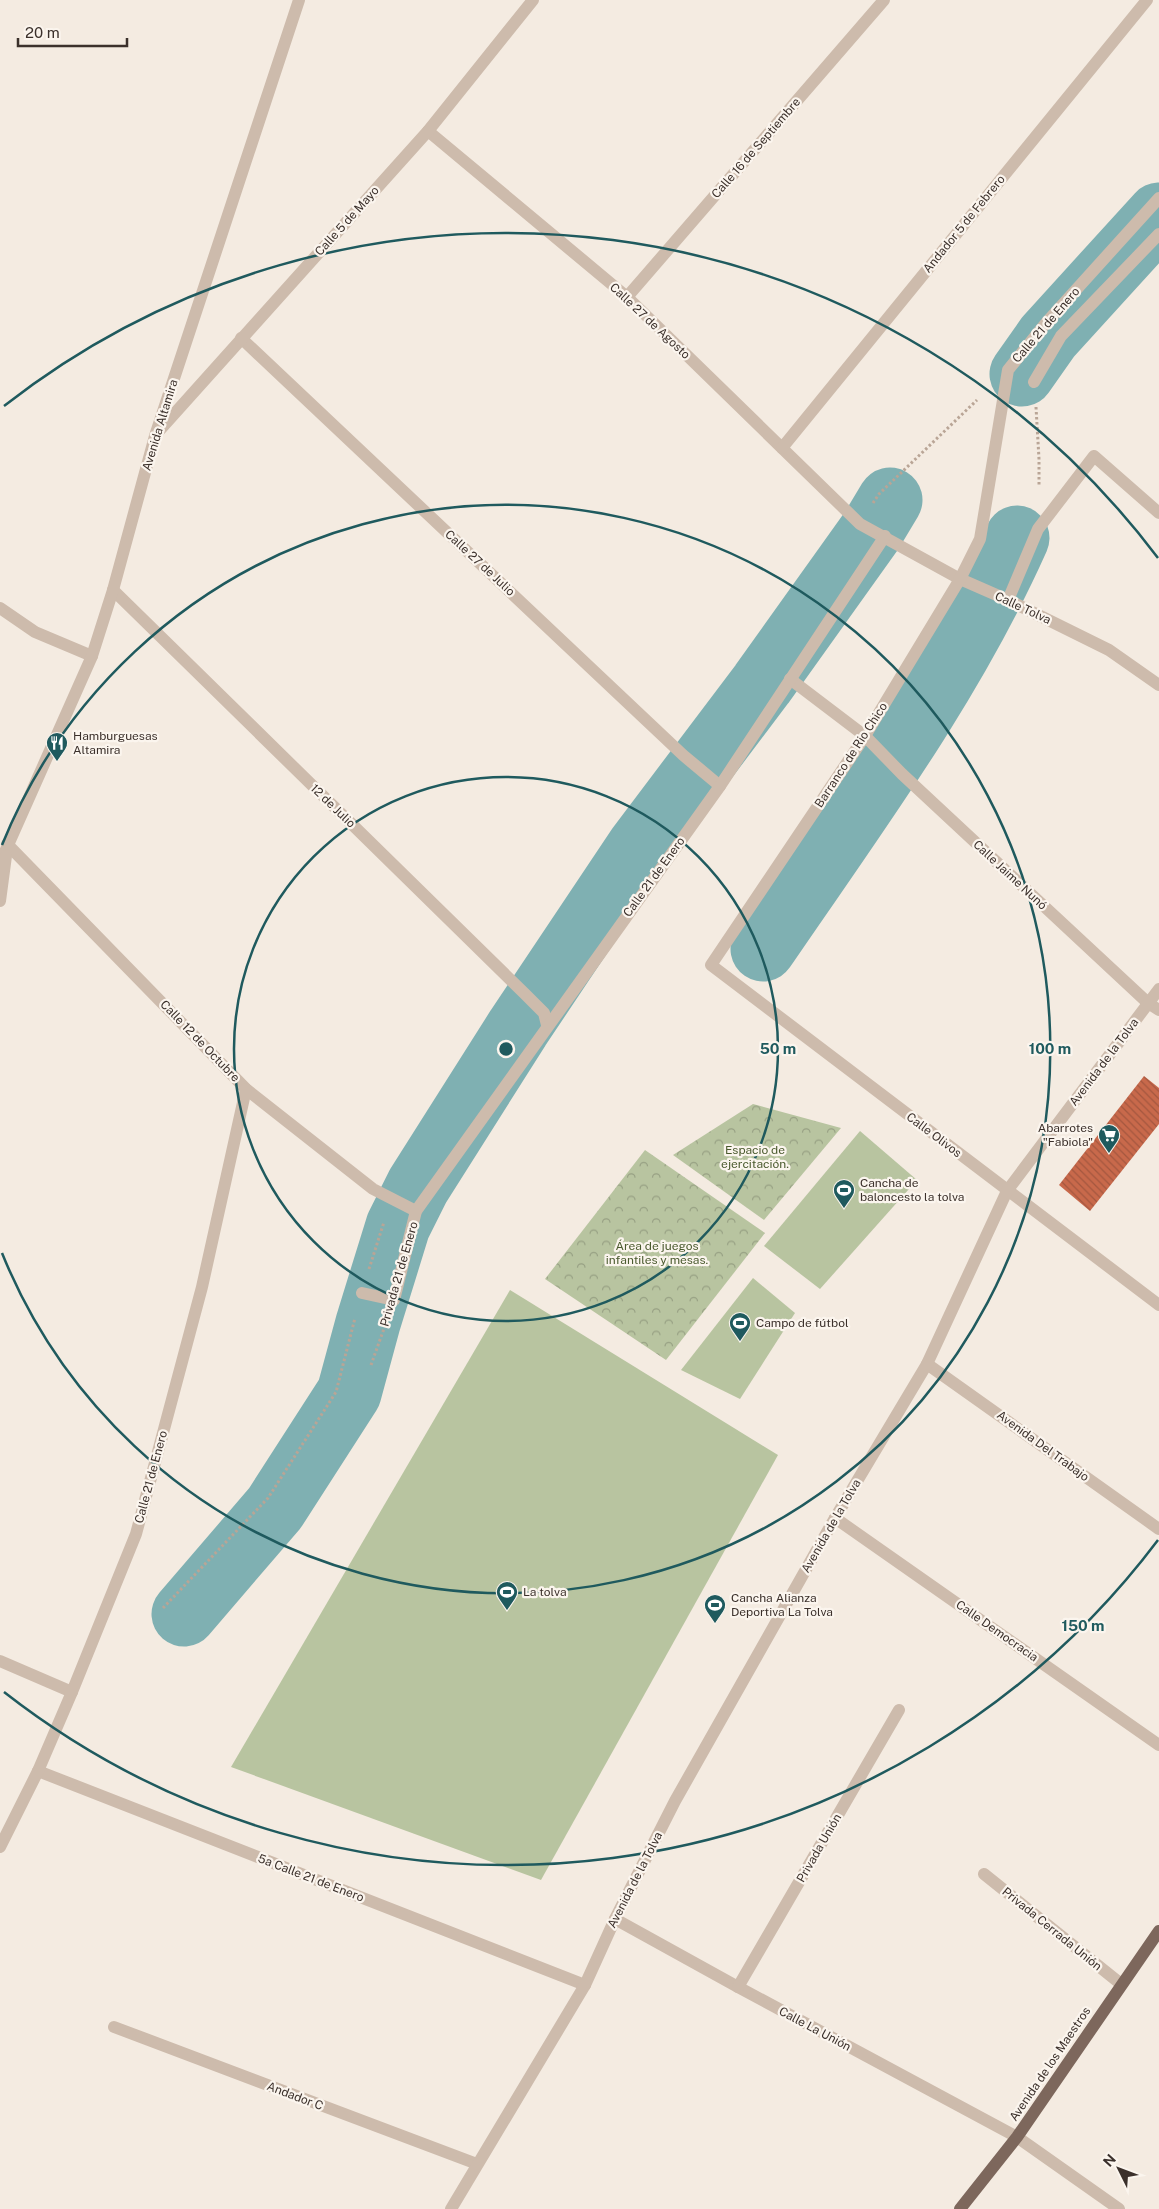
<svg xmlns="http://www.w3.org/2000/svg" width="1159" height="2209" viewBox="0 0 1159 2209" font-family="'Public Sans',sans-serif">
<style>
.park{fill:url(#park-crowns)}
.garden{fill:#b8c4a0}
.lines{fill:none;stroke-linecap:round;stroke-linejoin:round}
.river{stroke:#7fb0b2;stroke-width:65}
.building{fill:url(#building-back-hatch)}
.path{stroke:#b9a596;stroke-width:3;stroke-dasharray:2.5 2.5;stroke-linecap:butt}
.minor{stroke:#cdbbac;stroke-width:12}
.major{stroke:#7d675c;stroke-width:12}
.ring{fill:none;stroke:#1f5a5e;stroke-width:2.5}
.labels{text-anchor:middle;stroke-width:4.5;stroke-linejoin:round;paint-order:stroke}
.street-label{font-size:12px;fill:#3b302b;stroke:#fbf5ee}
.poi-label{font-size:12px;fill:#3b302b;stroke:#fbf5ee;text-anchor:start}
.park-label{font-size:12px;fill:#4a5a2e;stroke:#fbf5ee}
.centre{fill:#1f5a5e;stroke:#fbf5ee;stroke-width:2.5}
.ring-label{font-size:15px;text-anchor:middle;font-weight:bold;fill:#1f5a5e;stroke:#fbf5ee;stroke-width:4.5;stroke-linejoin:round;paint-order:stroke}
</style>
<defs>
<pattern id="park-crowns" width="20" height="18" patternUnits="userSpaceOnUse" patternTransform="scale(1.25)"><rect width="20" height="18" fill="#b8c4a0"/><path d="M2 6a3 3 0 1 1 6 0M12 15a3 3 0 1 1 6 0" fill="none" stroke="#97a083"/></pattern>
<pattern id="building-back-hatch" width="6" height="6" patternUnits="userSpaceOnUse" patternTransform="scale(1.25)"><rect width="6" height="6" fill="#c8694b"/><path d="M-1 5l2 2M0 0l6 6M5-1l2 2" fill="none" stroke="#a4573f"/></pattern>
</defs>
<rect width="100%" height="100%" fill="#f4ebe1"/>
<g class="park">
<polygon points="753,1104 841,1128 764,1220 673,1155"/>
<polygon points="645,1150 765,1233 666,1360 545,1279"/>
</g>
<g class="garden">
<polygon points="860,1131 917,1180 820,1289 764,1246"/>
<polygon points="753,1278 795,1313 740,1399 681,1370"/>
<polygon points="510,1290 778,1455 541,1880 231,1767"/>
</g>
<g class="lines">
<g class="river">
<polyline points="1022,374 1048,337 1159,215"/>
<path d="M763,949c90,-132 188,-263 254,-411"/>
<polyline points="184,1614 275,1508 349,1393 368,1323 398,1226 418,1186 518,1028 639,847 762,684 872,530 890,500"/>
</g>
</g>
<polygon class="building" points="1144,1076 1159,1088 1159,1124 1090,1211 1059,1185"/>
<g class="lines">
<g class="path">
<polyline points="1036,407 1039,459 1039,486"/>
<polyline points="873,503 879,494 977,400"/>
<polyline points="369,1269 384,1222"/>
<polyline points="371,1365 386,1323"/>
<polyline points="163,1608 268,1498 336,1392 355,1318"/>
</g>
<g class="minor">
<polyline points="428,131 627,297 860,524 960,579 1008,600 1109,650 1159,685"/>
<polyline points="1159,198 1046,323 1008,370 980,539 960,579 865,736 711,965 1159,1305"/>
<polyline points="627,297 884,0"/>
<polyline points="241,338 683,755 720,786"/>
<polyline points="1034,382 1061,336 1159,234"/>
<polyline points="158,432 428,131 533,0"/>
<polyline points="782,448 1147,0"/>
<polyline points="113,590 524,993 544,1013 547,1025"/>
<polyline points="1008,600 1038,529 1094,456 1159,513"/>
<polyline points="0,608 35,632 92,656"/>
<polyline points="790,679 865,736 902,774 1148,1003 1159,1010"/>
<polyline points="7,844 246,1089 373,1189 416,1211"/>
<polyline points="0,863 92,656 113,590 155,436 299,0"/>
<polyline points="0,901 6,856"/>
<polyline points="362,1293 394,1300 416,1211 720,786 885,536"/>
<polyline points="927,1364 1159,1529"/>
<polyline points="835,1518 1159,1745"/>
<polyline points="0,1661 72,1692"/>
<polyline points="38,1771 585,1985"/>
<polyline points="0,1847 38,1771 72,1692 136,1534 202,1287 246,1089"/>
<polyline points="984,1874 1121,1984"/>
<polyline points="615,1919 738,1987 1017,2137 1119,2209"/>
<polyline points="738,1987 899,1710"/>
<polyline points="114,2027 477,2164"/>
<polyline points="451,2209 585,1985 615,1919 675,1801 835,1518 927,1364 1007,1191 1159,989"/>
</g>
<polyline class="major" points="960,2209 1017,2137 1159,1931"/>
</g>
<g class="ring">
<circle cx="506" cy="1049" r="272"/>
<path d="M2 845A544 544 0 1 1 2 1253"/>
<path d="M1158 1540A816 816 0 0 1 4 1692M4 406A816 816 0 0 1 1158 558"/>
</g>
<defs>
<g id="restaurant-pin" transform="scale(1.125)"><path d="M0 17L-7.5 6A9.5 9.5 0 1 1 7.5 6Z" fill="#1f5a5e" stroke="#fbf5ee"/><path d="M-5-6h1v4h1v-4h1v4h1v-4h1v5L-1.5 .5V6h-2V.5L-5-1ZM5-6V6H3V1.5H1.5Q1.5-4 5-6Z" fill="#fff"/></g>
<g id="supermarket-pin" transform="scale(1.125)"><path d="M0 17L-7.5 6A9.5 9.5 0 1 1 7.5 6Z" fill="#1f5a5e" stroke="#fbf5ee"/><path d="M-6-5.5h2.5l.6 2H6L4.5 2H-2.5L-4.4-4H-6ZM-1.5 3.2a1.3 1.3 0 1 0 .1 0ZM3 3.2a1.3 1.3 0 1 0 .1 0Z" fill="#fff"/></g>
<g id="stadium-pin" transform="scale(1.125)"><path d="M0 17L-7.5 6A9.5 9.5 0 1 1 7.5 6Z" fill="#1f5a5e" stroke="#fbf5ee"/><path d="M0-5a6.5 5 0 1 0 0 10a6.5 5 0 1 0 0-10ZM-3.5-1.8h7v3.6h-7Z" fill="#fff"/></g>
</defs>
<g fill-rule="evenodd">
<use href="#restaurant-pin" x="57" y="743"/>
<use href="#supermarket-pin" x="1109" y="1135"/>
<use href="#stadium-pin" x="844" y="1190"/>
<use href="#stadium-pin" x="740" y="1323"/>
<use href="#stadium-pin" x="507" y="1592"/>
<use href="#stadium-pin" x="715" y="1605"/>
</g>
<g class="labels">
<g class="street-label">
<text transform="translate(756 148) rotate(-49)" y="4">Calle 16 de Septiembre</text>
<text transform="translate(347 221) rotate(-48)" y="4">Calle 5 de Mayo</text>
<text transform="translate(964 224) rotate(-51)" y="4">Andador 5 de Febrero</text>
<text transform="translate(650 321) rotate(43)" y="4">Calle 27 de Agosto</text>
<text transform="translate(1046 325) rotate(-49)" y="4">Calle 21 de Enero</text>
<text transform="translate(160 425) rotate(-73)" y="4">Avenida Altamira</text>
<text transform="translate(480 563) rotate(43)" y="4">Calle 27 de Julio</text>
<text transform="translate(1023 608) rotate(25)" y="4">Calle Tolva</text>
<text transform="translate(851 755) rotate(-57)" y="4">Barranco de Rio Chico</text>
<text transform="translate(333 806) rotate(44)" y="4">12 de Julio</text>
<text transform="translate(1010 875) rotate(43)" y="4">Calle Jaime Nunó</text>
<text transform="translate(654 877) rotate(-54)" y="4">Calle 21 de Enero</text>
<text transform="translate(200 1041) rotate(46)" y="4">Calle 12 de Octubre</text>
<text transform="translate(1104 1062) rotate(-53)" y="4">Avenida de la Tolva</text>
<text transform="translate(934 1135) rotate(37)" y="4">Calle Olivos</text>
<text transform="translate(399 1274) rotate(-74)" y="4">Privada 21 de Enero</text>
<text transform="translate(1043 1446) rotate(36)" y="4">Avenida Del Trabajo</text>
<text transform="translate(151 1477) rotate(-75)" y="4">Calle 21 de Enero</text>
<text transform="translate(831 1526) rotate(-60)" y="4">Avenida de la Tolva</text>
<text transform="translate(997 1631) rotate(35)" y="4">Calle Democracia</text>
<text transform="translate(819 1848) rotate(-60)" y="4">Privada Unión</text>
<text transform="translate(311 1878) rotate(21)" y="4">5a Calle 21 de Enero</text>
<text transform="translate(635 1880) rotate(-63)" y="4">Avenida de la Tolva</text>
<text transform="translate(1052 1929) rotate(39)" y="4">Privada Cerrada Unión</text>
<text transform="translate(815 2029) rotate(28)" y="4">Calle La Unión</text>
<text transform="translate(1050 2064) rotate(-56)" y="4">Avenida de los Maestros</text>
<text transform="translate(295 2096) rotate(21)" y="4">Andador C</text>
</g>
<g class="poi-label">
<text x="73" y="740">Hamburguesas<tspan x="73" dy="14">Altamira</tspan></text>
<text x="1093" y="1132" text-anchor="end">Abarrotes<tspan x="1093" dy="14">"Fabiola"</tspan></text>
<text x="860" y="1187">Cancha de<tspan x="860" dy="14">baloncesto la tolva</tspan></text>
<text x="756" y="1327">Campo de fútbol</text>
<text x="523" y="1596">La tolva</text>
<text x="731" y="1602">Cancha Alianza<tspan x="731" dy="14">Deportiva La Tolva</tspan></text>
</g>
<g class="park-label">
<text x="755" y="1154">Espacio de<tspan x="755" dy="14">ejercitación.</tspan></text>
<text x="657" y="1250">Área de juegos<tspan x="657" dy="14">infantiles y mesas.</tspan></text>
</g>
</g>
<circle cx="506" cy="1049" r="8" class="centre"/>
<g class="ring-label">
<text x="778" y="1054">50 m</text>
<text x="1050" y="1054">100 m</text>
<text x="1083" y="1631">150 m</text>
</g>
<g transform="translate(1119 2169) rotate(312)" stroke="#fbf5ee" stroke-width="4" paint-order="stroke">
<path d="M0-4L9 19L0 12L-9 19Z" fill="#3b302b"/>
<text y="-8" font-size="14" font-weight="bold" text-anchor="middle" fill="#3b302b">N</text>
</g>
<path d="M18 38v8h109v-8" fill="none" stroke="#3b302b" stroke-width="2.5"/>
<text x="25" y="38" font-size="15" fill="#3b302b" stroke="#fbf5ee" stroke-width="4" paint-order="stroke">20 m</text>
</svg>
